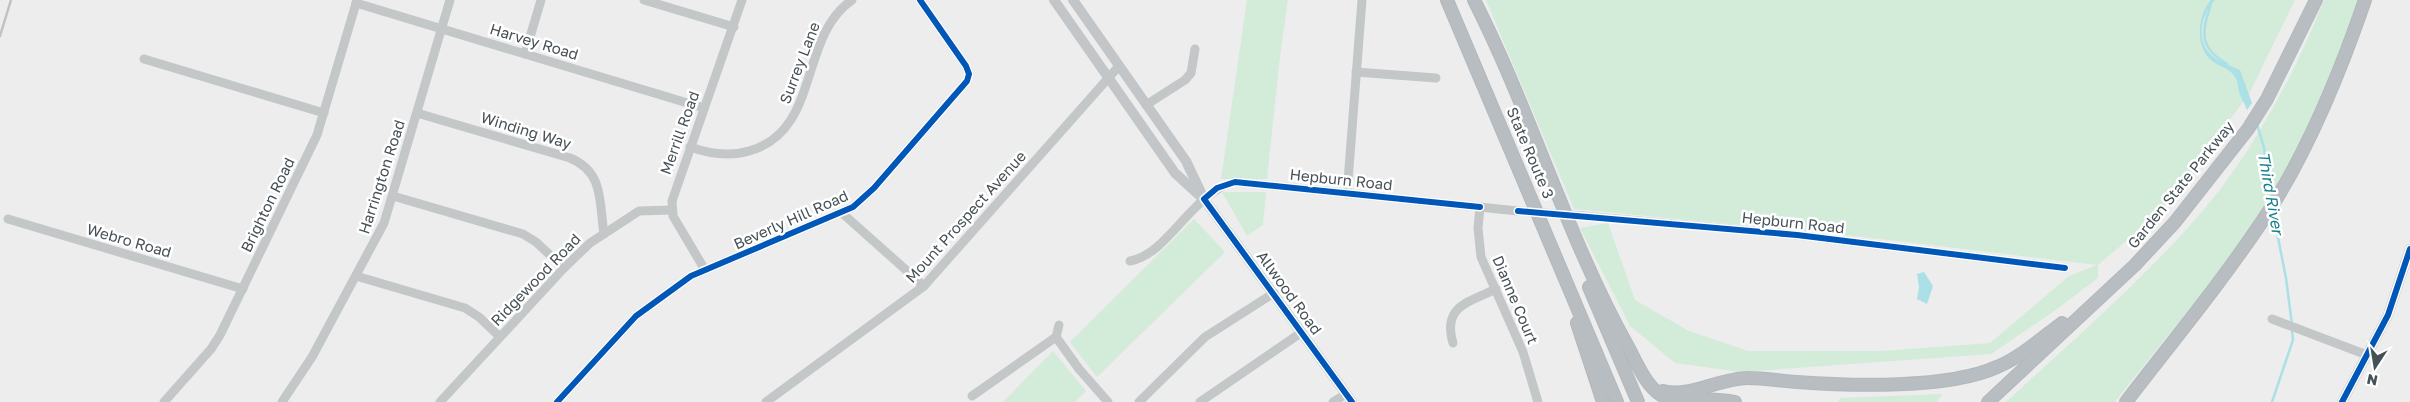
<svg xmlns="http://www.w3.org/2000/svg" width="2410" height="402" viewBox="0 0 2410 402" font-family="'Golos Text',sans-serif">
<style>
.green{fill:#d3ebd9}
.water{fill:#aae0e6}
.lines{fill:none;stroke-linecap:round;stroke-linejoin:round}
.stream{stroke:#aae0e6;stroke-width:2.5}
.highway-casing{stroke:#b2b8bc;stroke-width:14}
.minor{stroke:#c4c7c8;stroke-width:9}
.major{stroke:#c2c6c8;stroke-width:10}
.highway{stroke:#b7bdc0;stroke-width:12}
.rail{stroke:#c0c2c3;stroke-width:2.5}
.minor-bridge{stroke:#c4c7c8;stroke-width:9}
.cycleway-casing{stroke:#fff;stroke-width:9}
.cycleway{stroke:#0057b8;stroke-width:6}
.labels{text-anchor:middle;stroke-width:5;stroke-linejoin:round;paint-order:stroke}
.street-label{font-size:15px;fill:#465157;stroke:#fff}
.water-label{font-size:16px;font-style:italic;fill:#17808b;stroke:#fff}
</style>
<rect width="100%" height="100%" fill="#ededed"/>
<g class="green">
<polygon points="1247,0 1288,0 1280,56 1267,179 1221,179"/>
<polygon points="1486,0 2295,0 2249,94 2163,210 2098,265 2098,278 2053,312 1991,354 1740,372 1675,363 1630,326 1580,228 1608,223 1635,300 1689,331 1748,351 1881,351 1990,343 2069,276 2097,265 1855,236 1574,209"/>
<path d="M2324,0h35c-23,63 -47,125 -81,184 -44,76 -109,148 -163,218h-109c64,-59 130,-116 188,-181 55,-61 100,-145 130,-221z"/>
<polygon points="1222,192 1266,192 1263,225 1247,236"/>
<polygon points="1194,219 1225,252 1097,377 1070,342"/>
<polygon points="1053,351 1086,391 1075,402 1003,402"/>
<polygon points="1943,394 1936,402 1837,402 1841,398"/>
</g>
<g class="water">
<path d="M2211,0h4c-12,12 -19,35 -8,50 7,11 22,15 33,20l12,33 -5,7c-2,-6 -6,-12 -8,-18 -1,-5 -1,-11 -4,-15 -5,-9 -15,-10 -23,-16 -17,-14 -15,-46 -1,-61z"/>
<polygon points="1924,272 1933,286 1927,304 1917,299 1919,287 1917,274"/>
</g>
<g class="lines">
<g class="stream">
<path d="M2212,0c-9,30 -16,46 15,64"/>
<polyline points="2257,124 2264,148 2271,197"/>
<polyline points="2273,212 2286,278 2292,325"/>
<polyline points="2272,402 2293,340 2292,330"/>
</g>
<g class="highway-casing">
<g id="highway">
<polyline points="1447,0 1617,402"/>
<path d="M1474,0c57,112 92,235 153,345 9,16 18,40 34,50 19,7 51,2 74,7"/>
<polyline points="1589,287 1638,402"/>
<polyline points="1577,323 1603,402"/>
<path d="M1663,391c27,7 57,-13 85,-13 17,0 33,3 49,4 55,4 151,7 200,-15 24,-10 45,-29 65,-44"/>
<polyline points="1988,402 2135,265 2175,222 2248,129 2267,99 2316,0"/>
<path d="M2126,402c46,-60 95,-119 137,-182 43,-64 77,-147 102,-220"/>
</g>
</g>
<g class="minor">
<polyline points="644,0 734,27"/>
<polyline points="356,3 704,108"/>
<polyline points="525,54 541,0"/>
<polyline points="144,59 324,113"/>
<polyline points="1356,72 1436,78"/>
<polyline points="1146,105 1185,80 1191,73 1195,49"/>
<path d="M417,113l153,45c34,14 29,43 34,76"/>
<path d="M690,147c20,7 39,10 59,4 72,-20 49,-114 103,-151"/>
<polyline points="1347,194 1362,0"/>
<polyline points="393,196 523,234 536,242 564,268"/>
<polyline points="1480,207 1478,228 1481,257 1523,352 1538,402"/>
<polyline points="842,213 924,286"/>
<polyline points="1583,216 1797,235 2065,268"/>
<polyline points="8,219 243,289"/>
<path d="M1130,261c39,-7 61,-68 105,-79l283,29"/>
<polyline points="705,270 673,216 672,201 742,0"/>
<polyline points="356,276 465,308 479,317 500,337"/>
<polyline points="2272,319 2367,355"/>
<polyline points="1059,325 1056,337 1079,369 1108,402"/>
<path d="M1453,343c-11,-37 16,-41 43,-54"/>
<polyline points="972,396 1056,337"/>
<polyline points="164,402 211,349 220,335 317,135 357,0"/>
<polyline points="282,402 312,357 384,223 450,0"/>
<polyline points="440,402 564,268 590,243 639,211 672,210"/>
<polyline points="557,402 636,316 691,276 853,207 874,188 967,81 969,74 966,66 920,0"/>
<polyline points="766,402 924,286 1119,66"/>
<polyline points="1139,402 1205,337 1274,293"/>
<polyline points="1200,402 1302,332"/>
<polyline points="1333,402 1346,394"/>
</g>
<g class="major">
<polyline points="1054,0 1175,173 1199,195"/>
<polyline points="1073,0 1186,161 1204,199 1352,402"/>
<polyline points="2342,402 2388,315 2410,249"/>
</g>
<use href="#highway" class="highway"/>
<polyline class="rail" points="0,36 11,0"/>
<polyline class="minor-bridge" points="1518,211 1583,216"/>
<g class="cycleway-casing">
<g id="cycleway">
<polyline points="1518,211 1797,235 2065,268"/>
<polyline points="557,402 636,316 691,276 853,207 874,188 967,81 969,74 966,66 920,0"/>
<polyline points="1352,402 1204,199 1217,188 1235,182 1480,207"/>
<polyline points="2342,402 2388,315 2410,249"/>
</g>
</g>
<use href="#cycleway" class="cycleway"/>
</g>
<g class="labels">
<g class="street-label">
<text transform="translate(534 42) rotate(17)" y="5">Harvey Road</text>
<text transform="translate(800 63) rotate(-69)" y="5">Surrey Lane</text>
<text transform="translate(526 131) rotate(17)" y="5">Winding Way</text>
<text transform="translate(680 133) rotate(-70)" y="5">Merrill Road</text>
<text transform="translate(1530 153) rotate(67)" y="5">State Route 3</text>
<text transform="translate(382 177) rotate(-72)" y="5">Harrington Road</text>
<text transform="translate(1341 180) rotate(6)" y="5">Hepburn Road</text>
<text transform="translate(2181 185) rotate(-51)" y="5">Garden State Parkway</text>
<text transform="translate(268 205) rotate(-64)" y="5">Brighton Road</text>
<text transform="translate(966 217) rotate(-48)" y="5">Mount Prospect Avenue</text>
<text transform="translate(791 220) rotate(-24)" y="5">Beverly Hill Road</text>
<text transform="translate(1793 223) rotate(6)" y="5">Hepburn Road</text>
<text transform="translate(129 241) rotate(16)" y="5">Webro Road</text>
<text transform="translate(536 280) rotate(-46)" y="5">Ridgewood Road</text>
<text transform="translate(1289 293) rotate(54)" y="5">Allwood Road</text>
<text transform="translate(1515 300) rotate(67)" y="5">Dianne Court</text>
</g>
<g class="water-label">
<text transform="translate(2271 193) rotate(80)" y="6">Third River</text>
</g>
</g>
<g transform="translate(2375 367) rotate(192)" stroke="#ffffff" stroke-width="4" paint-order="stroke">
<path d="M0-4L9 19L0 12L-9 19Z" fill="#465157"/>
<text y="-8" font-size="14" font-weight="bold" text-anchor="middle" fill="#465157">N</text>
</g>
</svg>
